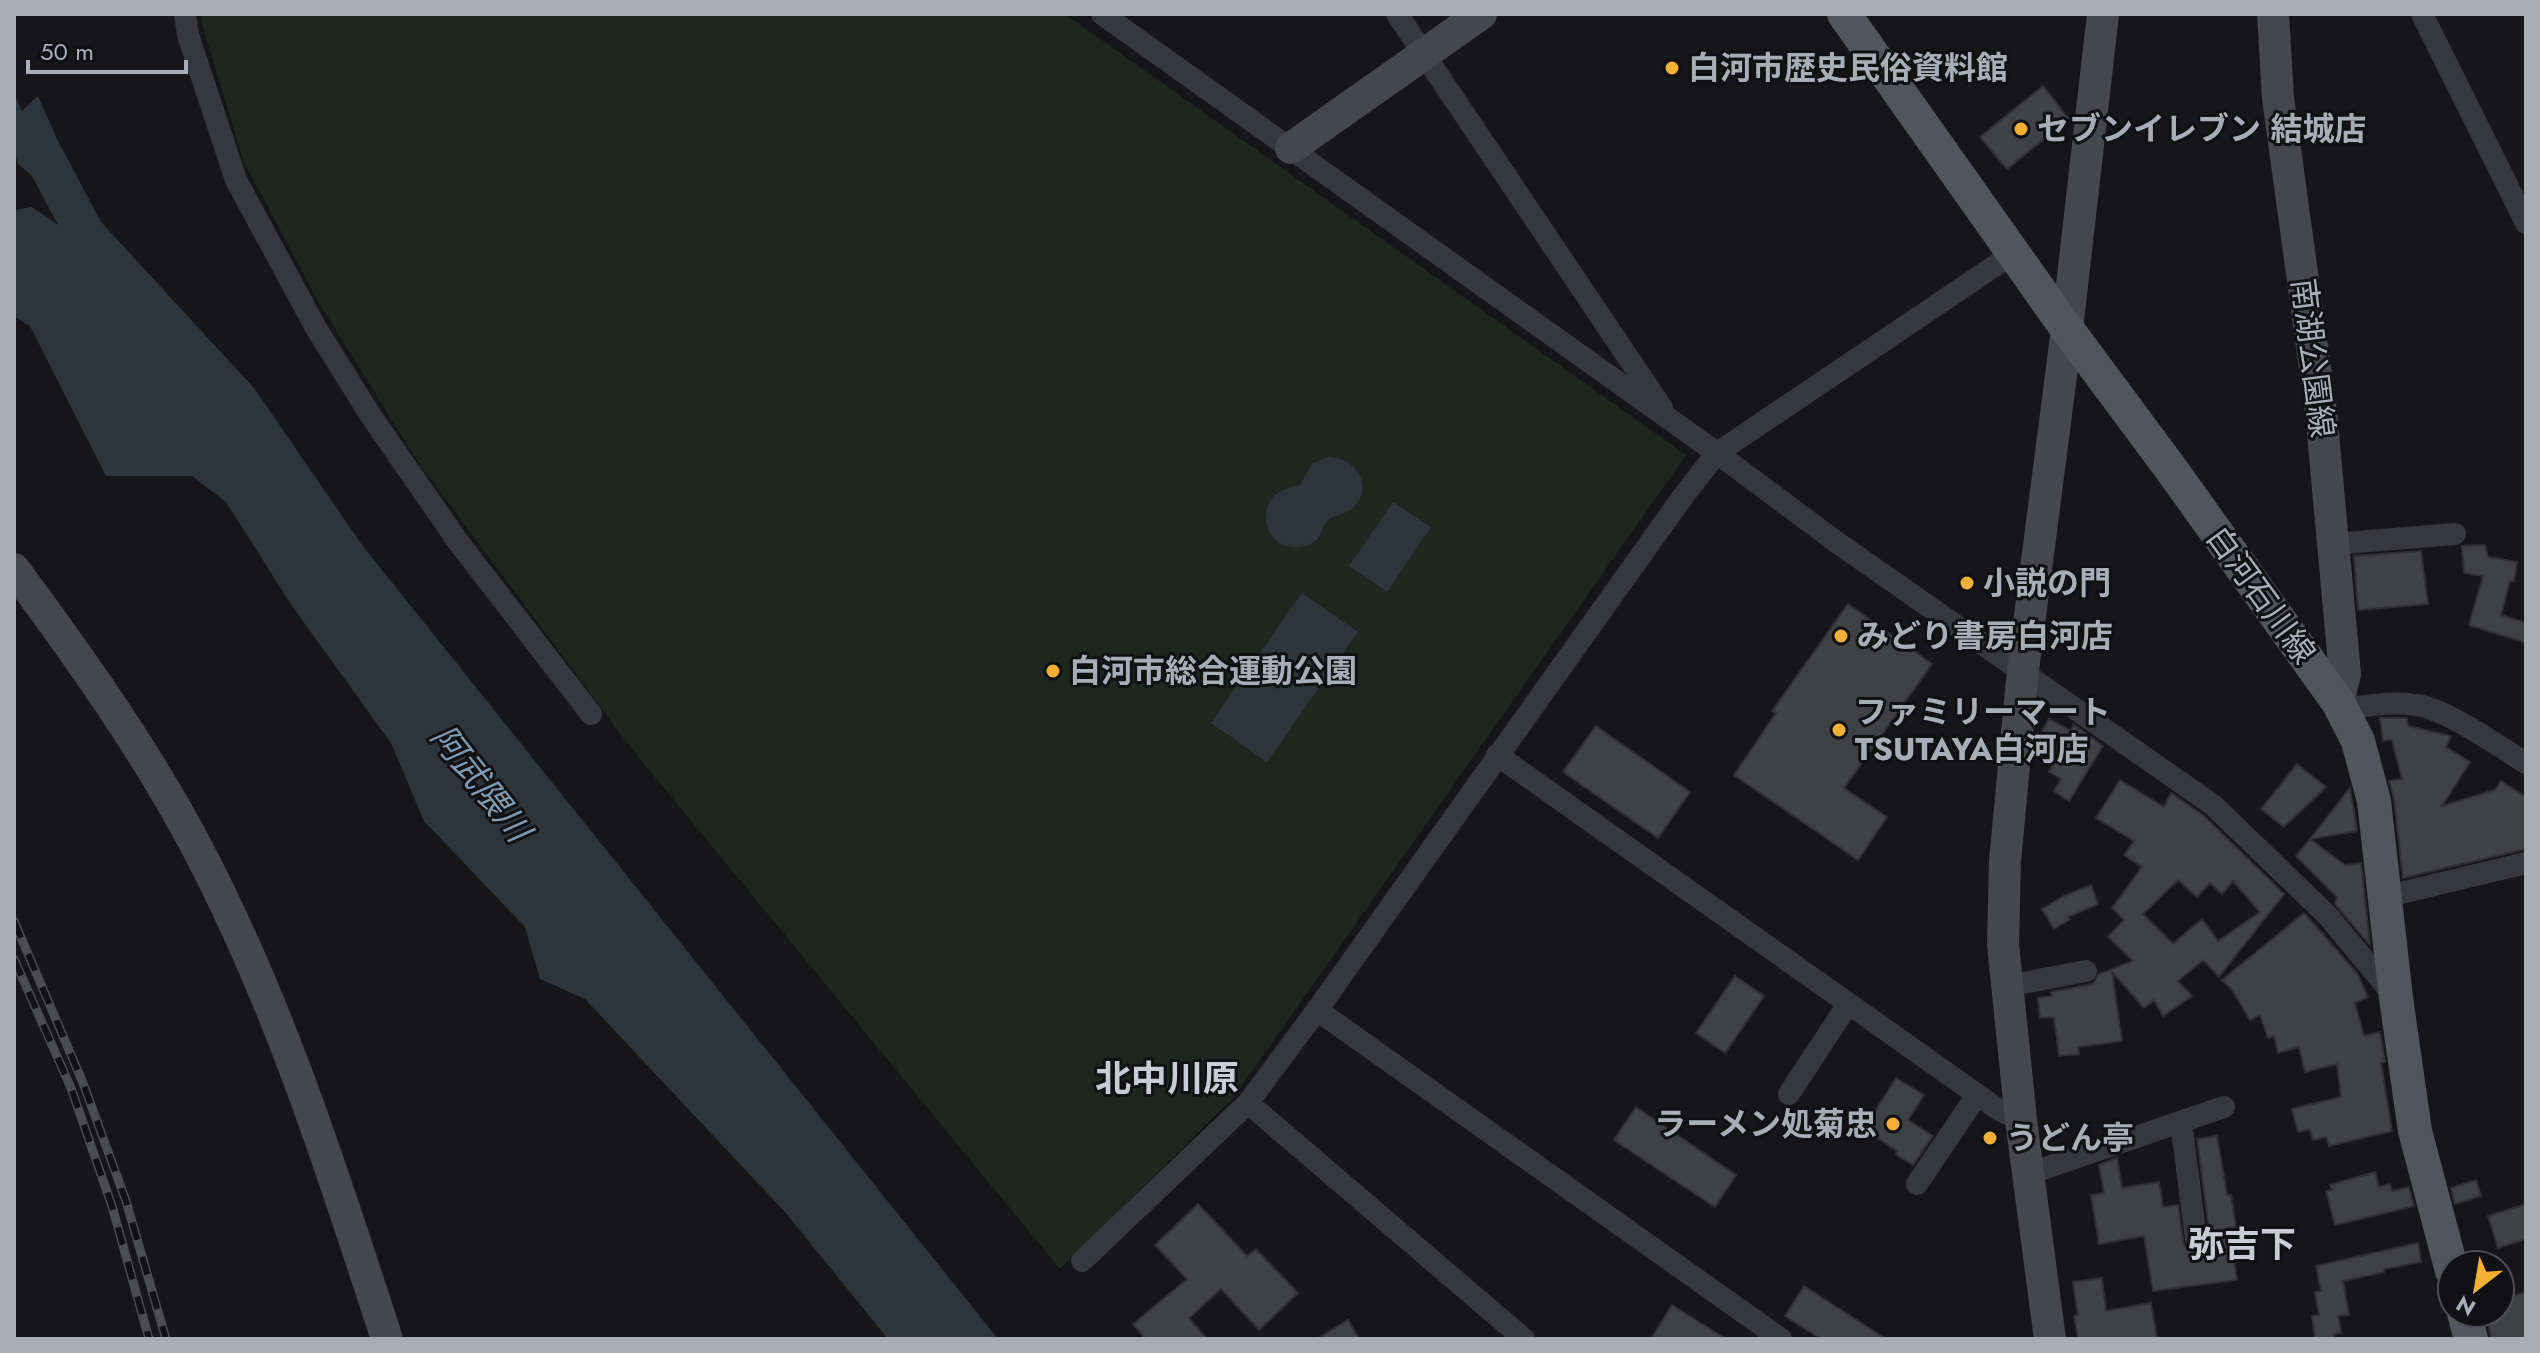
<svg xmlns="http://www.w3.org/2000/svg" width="2540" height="1353" viewBox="0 0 2540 1353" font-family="Jost,'Noto Sans JP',sans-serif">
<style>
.green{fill:#1e261f}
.water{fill:#2c353c}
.building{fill:#404145;stroke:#303034;stroke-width:2;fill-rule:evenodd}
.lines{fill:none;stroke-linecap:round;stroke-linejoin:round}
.street{stroke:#37383d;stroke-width:22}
.secondary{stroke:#45474d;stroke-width:32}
.primary{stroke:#53555c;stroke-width:34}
.rail-casing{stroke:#4a4c52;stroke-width:9}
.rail{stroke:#111113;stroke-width:6;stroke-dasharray:18;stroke-linecap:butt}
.poi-dot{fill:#f2b134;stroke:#111113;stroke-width:3}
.labels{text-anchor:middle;stroke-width:6;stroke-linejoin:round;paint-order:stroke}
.poi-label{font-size:32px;font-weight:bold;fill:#a8adb8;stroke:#111113;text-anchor:start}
.street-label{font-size:32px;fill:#a8adb8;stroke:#111113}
.water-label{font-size:34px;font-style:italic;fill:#7f9bb3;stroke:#111113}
.quarter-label{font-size:36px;font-weight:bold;fill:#c9ccd4;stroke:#111113}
</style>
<rect width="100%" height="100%" fill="#161618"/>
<polygon class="green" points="201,14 1065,14 1686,455 1233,1098 1060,1269 631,748 418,462 319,303 243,160 202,24"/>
<g class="water">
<polygon points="14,94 22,111 38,96 57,139 101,222 254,388 362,545 998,1339 888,1339 785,1212 585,999 540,979 525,927 424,821 391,743 292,606 226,502 192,476 106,476 30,326 14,316 14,210 32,207 58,225 32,176 18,164 14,150"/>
<path d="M1327,457c27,-1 48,28 27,50 -7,8 -21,7 -27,15 -4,4 -5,11 -9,16 -13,14 -38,12 -48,-5 -5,-10 -6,-20 -1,-30 6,-12 18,-15 31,-18l12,-21z"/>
<polygon points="1393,502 1431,527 1387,592 1349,566"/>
<polygon points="1302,593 1358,632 1267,762 1211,723"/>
</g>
<g class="building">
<polygon points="2043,86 2069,119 2007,169 1980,137"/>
<polygon points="2485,545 2488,557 2517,562 2514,581 2510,581 2501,615 2526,623 2526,643 2469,625 2483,576 2464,573 2462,546"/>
<polygon points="2421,551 2428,604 2358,610 2354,556"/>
<polygon points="1848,604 1932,664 1844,788 1887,817 1858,860 1734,775 1776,713 1772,711"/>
<polygon points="2380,718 2407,718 2408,726 2451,736 2446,747 2470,762 2442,806 2495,790 2501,781 2526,797 2526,849 2403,878 2394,799 2389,781 2402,779 2392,740 2383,741"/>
<polygon points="2049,719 2071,731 2074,725 2103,746 2069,801 2054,791 2061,779 2049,772 2059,756 2053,752 2058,743 2041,733"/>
<polygon points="1596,726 1690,792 1658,838 1563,772"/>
<polygon points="2297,764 2326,787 2284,827 2261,809"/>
<path d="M2120,780l44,27 7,-14 33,23 80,78 -65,83 -16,-17 -25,21 14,15 -29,20 -9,-16 -10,8 -32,-36 10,69 -44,6 1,7 -20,2 -5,-39 -14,1 -2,-20 14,-2 -1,-4 42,-8 6,-10 34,-13 -25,-24 16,-17 -12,-12 30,-41 -18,-12 10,-14 -38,-23zM2178,880l19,17 13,-14 12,11 11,-13 27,31 -42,29 -16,-22 -29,25 -30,-30z"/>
<polygon points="2350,788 2357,831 2310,839"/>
<polygon points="2310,839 2345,865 2361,863 2370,945 2335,904 2337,897 2296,856"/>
<polygon points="2091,885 2098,904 2068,917 2070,919 2054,929 2042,909 2064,896"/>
<polygon points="2304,913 2357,973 2368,997 2355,1003 2364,1036 2380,1032 2385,1062 2381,1063 2392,1131 2329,1146 2326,1137 2313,1140 2310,1129 2298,1132 2292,1109 2341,1097 2337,1064 2305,1072 2299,1047 2278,1053 2274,1036 2268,1038 2260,1015 2250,1020 2233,991 2222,980"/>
<polygon points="1735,976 1764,996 1725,1053 1696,1033"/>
<polygon points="1896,1078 1924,1095 1908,1120 1933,1136 1913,1165 1895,1154 1897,1151 1864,1129"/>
<polygon points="1636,1107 1736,1175 1715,1207 1614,1140"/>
<polygon points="2217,1136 2227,1195 2231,1195 2236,1227 2229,1228 2237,1280 2153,1291 2144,1236 2099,1244 2091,1195 2104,1193 2099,1165 2117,1158 2122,1188 2159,1182 2163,1207 2178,1205 2184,1246 2191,1251 2199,1252 2209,1244 2210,1236 2197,1139"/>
<polygon points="2375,1172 2379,1187 2390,1184 2392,1191 2409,1187 2414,1206 2335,1225 2326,1191 2332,1190 2330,1185"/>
<polygon points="2476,1180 2481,1196 2455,1204 2451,1188"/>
<polygon points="1198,1204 1247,1256 1256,1249 1298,1293 1259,1330 1221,1289 1189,1318 1207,1339 1146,1339 1133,1324 1187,1279 1155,1245"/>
<polygon points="2526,1204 2526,1239 2498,1248 2488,1216"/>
<polygon points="2418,1243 2421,1262 2383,1269 2384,1272 2343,1281 2349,1315 2338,1316 2341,1333 2334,1334 2335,1339 2315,1339 2312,1316 2319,1315 2315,1292 2321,1291 2316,1266"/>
<polygon points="2102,1278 2106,1311 2151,1303 2157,1339 2078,1339 2074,1316 2078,1315 2073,1282"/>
<polygon points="1804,1286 1886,1339 1821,1339 1785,1316"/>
<polygon points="2526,1292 2526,1339 2492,1339 2485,1313 2500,1313 2500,1300"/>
<polygon points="1672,1305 1726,1339 1651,1339"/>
<polygon points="1348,1320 1359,1339 1317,1339"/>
</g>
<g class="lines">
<g class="street">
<polyline points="185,14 188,35 236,180 316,328 371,416 459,543 591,714"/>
<polyline points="1102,14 1717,453 1835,541 2213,805 2328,916 2395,997"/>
<polyline points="1397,14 1662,408"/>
<polyline points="2422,14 2526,223"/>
<polyline points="2333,544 2455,534"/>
<path d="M2342,709c24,-3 50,-8 74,-4 31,4 82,41 110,58"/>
<polyline points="1497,755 1999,1110 2021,1120"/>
<polyline points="2384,897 2526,863"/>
<polyline points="2007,986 2086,971"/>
<polyline points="1317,1010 1781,1339"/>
<polyline points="1789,1094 1848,1004"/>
<polyline points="1248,1103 1524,1339"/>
<polyline points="2181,1122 2196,1238"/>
<polyline points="2028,1174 2224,1107"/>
<polyline points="1917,1184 1977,1095"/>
<polyline points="1082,1261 1248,1103 1317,1010 1684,495 1717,453 2014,253"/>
</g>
<g class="secondary">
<polyline points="2273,14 2278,98 2321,412 2345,674 2338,702"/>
<polyline points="1291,148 1481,14"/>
<path d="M14,569c65,88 128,176 180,273 84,158 138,328 193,497"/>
<polyline points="2050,1339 2021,1120 2003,944 2005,861 2023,670 2067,329 2103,14"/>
</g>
<g class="primary">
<polyline points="1844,14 2067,329 2171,469 2338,702 2358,741 2374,801 2396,998 2415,1131 2452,1271"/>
<polyline points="2464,1313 2471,1339"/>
</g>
<g class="rail-casing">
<g id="rail">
<polyline points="14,921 83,1083 126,1201 166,1339"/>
<polyline points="14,959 71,1088 112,1206 149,1339"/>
</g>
</g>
<use href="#rail" class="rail"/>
</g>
<g class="poi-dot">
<circle cx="1672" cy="68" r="8"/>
<circle cx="2021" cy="129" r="8"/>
<circle cx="1967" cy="583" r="8"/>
<circle cx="1841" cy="636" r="8"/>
<circle cx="1053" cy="671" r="8"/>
<circle cx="1839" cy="730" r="8"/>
<circle cx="1893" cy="1124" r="8"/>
<circle cx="1990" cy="1138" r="8"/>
</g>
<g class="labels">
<g class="poi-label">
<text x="1688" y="79">白河市歴史民俗資料館</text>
<text x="2037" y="140">セブンイレブン 結城店</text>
<text x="1983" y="594">小説の門</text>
<text x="1857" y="647">みどり書房白河店</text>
<text x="1069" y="682">白河市総合運動公園</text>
<text x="1855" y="723">ファミリーマート<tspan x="1855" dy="37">TSUTAYA白河店</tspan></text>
<text x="1877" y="1135" text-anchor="end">ラーメン処菊忠</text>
<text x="2006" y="1149">うどん亭</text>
</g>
<g class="street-label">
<text transform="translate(2313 358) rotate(83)" y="11">南湖公園線</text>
<text transform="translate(2261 595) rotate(54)" y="11">白河石川線</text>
</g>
<g class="water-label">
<text transform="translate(481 783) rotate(52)" y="12">阿武隈川</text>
</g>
<g class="quarter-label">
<text x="1167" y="1091">北中川原</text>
<text x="2242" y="1257">弥吉下</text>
</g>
</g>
<rect width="2540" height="1353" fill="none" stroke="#a8adb8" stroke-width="32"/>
<g transform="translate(2476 1289) rotate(211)"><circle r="38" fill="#111113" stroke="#4d4f55" stroke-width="2"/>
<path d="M0-6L14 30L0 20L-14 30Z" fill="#f2b134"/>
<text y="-12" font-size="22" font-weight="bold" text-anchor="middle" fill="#a8adb8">N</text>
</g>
<path d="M28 60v12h158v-12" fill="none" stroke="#a8adb8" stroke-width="4"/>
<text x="40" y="60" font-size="24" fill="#a8adb8" stroke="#111113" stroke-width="6" paint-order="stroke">50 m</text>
</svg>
